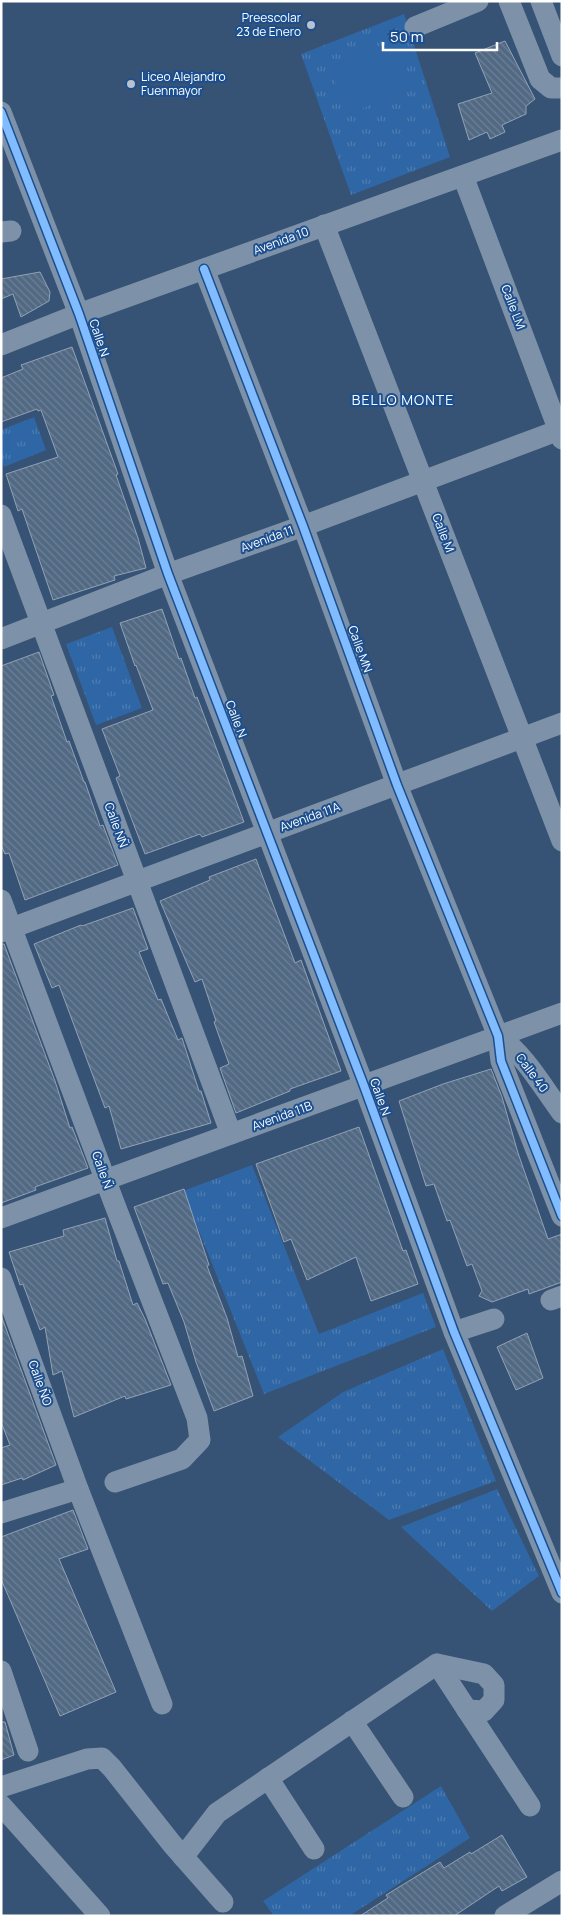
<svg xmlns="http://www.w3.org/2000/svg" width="563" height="1917" viewBox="0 0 563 1917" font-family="Manrope,sans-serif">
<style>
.grass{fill:url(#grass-tufts)}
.pitch{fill:#2f66a5}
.building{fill:url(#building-back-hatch);stroke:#92a2b6}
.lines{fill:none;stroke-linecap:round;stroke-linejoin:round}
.minor{stroke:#7d92a8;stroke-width:21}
.cycleway-casing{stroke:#1b4f8f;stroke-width:11}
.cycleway{stroke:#80bcff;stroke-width:8}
.poi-dot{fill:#b9c2ce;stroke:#1b4f8f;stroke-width:2}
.labels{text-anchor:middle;stroke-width:4;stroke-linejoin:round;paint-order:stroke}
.poi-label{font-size:12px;fill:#fff;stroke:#1b4f8f;text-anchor:end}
.street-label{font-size:12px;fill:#fff;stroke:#1b4f8f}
.neighbourhood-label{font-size:14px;letter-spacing:1px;fill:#fff;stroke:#1b4f8f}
</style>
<defs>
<pattern id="grass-tufts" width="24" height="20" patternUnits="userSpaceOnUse" patternTransform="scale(1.25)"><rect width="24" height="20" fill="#2f66a5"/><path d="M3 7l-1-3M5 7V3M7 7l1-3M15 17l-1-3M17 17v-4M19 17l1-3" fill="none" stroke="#4e7db2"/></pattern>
<pattern id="building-back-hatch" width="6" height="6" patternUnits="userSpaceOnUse" patternTransform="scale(1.25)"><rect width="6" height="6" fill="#526984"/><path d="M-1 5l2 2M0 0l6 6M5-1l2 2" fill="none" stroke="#6c8096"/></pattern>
</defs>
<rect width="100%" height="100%" fill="#365274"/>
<g class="grass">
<polygon points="404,14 450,157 351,195 301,54"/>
<polygon points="34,417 46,450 4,467 1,461 1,430"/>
<polygon points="112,627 142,708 96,725 66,644"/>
<polygon points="252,1165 319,1334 423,1293 436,1327 264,1394 183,1191"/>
<polygon points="443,1349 496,1481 389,1520 278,1437 343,1392"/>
<polygon points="497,1489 539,1576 492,1611 401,1527"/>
<polygon points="441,1786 470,1838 349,1916 274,1916 263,1901"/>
</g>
<polygon class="pitch" points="397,40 411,89 348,114 329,66"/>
<g class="building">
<polygon points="505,41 535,99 526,106 526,114 502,125 505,132 490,139 487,132 469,140 458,104 492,93 475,53"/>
<polygon points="40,272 50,292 49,301 21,317 13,294 1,299 1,279"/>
<polygon points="72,347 118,474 116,475 138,538 146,568 114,576 115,580 53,600 22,509 18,511 6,474 58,457 41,410 38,411 37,409 1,422 1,378 23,369 21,365"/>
<polygon points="162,609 179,659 181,658 195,698 197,697 244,822 202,837 200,834 145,854 116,778 120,776 102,729 153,710 136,665 135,666 120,623"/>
<polygon points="39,652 54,695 51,696 67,742 69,741 84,782 85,782 100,826 103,825 118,865 25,900 9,853 5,854 1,845 1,666"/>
<polygon points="256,859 295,963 301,960 341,1071 290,1089 290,1091 236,1113 220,1068 229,1064 214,1022 216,1021 202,979 195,982 160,901 210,880 209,877"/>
<polygon points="133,908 148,949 139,952 158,1000 161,999 178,1040 182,1038 199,1091 201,1091 211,1123 121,1149 109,1106 105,1108 59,985 52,988 34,944 81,925 82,926"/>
<polygon points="1,944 4,944 55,1081 70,1128 72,1127 88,1168 35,1187 36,1190 1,1203"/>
<polygon points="491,1069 502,1097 518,1153 548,1239 562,1234 562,1282 529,1294 528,1289 492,1302 479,1296 482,1291 472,1264 467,1266 450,1220 447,1221 434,1184 426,1186 399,1101 443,1084"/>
<polygon points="359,1127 403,1251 406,1250 418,1284 371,1301 356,1257 307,1280 291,1239 284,1242 256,1164"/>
<polygon points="184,1189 209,1265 207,1266 227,1318 238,1357 242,1356 253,1396 214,1411 196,1362 184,1322 168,1283 163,1284 134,1207"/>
<polygon points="105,1218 117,1261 119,1261 133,1305 137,1303 145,1319 171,1385 126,1399 125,1396 74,1417 62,1371 53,1375 45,1327 40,1330 23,1284 20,1285 9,1252 64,1236 63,1230"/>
<polygon points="1,1315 56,1465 23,1480 22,1478 1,1485 1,1448 10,1445 1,1422"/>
<polygon points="527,1333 543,1378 516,1390 497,1347"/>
<polygon points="73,1510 88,1549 59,1559 116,1692 60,1716 1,1579 1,1537"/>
<polygon points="1,1722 5,1722 14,1755 1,1760"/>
<polygon points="502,1835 527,1877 502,1891 499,1886 454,1916 360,1916 388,1898 386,1895 440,1862 444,1868 470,1852 471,1854"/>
</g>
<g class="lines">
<g class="minor">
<polyline points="509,1 540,79 551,88 562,88"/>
<polyline points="541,1 562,56"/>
<polyline points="415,27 478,1"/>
<polyline points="1,112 79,314 168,574 364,1086 454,1332 562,1593"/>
<polyline points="463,176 562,439"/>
<polyline points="324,225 562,841"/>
<polyline points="1,232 11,231"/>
<polyline points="204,269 303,526 397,785 498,1036 501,1061 562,1216"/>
<polyline points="1,345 79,314 562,140"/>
<polyline points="1,515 231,1134"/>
<polyline points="1,639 168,574 303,526 562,429"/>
<polyline points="1,900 113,1200 197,1418 200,1440 182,1459 115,1482"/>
<polyline points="1,932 562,723"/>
<path d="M498,1036c27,19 44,50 64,77"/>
<polyline points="1,1218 562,1013"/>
<polyline points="1,1278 78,1489 162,1704"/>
<polyline points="551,1300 562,1296"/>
<polyline points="454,1332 494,1319"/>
<polyline points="1,1513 78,1489"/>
<polyline points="437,1664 484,1674 494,1685 494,1700 484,1711 467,1710"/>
<polyline points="1,1671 28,1751"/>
<polyline points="352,1721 403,1797"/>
<polyline points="268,1778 314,1849"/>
<polyline points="1,1787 87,1759 102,1758 112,1768 172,1844 223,1902"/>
<polyline points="1,1805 100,1916"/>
<polyline points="183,1857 217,1813 437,1664 530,1806"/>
<polyline points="505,1916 562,1881"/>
</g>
<g class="cycleway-casing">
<g id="cycleway">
<polyline points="1,112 79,314 168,574 364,1086 454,1332 562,1593"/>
<polyline points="204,269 303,526 397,785 498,1036 501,1061 562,1216"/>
</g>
</g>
<use href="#cycleway" class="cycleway"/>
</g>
<g class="poi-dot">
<circle cx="311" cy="25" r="5"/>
<circle cx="131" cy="84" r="5"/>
</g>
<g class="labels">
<g class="poi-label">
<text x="301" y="22">Preescolar<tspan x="301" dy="14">23 de Enero</tspan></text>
<text x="141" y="81" text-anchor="start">Liceo Alejandro<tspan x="141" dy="14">Fuenmayor</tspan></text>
</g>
<g class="street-label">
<text transform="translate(281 241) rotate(-20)" y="4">Avenida 10</text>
<text transform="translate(513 307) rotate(69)" y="4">Calle LM</text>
<text transform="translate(99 338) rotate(71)" y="4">Calle N</text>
<text transform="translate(443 533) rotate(69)" y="4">Calle M</text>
<text transform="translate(267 539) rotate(-20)" y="4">Avenida 11</text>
<text transform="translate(360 649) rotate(70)" y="4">Calle MN</text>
<text transform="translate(236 719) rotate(69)" y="4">Calle N</text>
<text transform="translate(310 817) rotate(-20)" y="4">Avenida 11A</text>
<text transform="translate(116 825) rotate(70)" y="4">Calle NÑ</text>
<text transform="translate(532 1073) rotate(53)" y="4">Calle 40</text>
<text transform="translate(380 1097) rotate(70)" y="4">Calle N</text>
<text transform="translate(282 1116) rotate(-20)" y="4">Avenida 11B</text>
<text transform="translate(102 1170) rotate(70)" y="4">Calle Ñ</text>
<text transform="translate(40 1383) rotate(70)" y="4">Calle ÑO</text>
</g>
<g class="neighbourhood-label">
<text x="403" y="405">BELLO MONTE</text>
</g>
</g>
<rect width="563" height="1917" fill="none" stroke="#ffffff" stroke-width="5"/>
<path d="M383 42v8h114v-8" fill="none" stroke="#ffffff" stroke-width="2.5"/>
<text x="390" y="42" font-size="15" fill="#ffffff" stroke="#1b4f8f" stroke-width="4" paint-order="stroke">50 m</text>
</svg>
